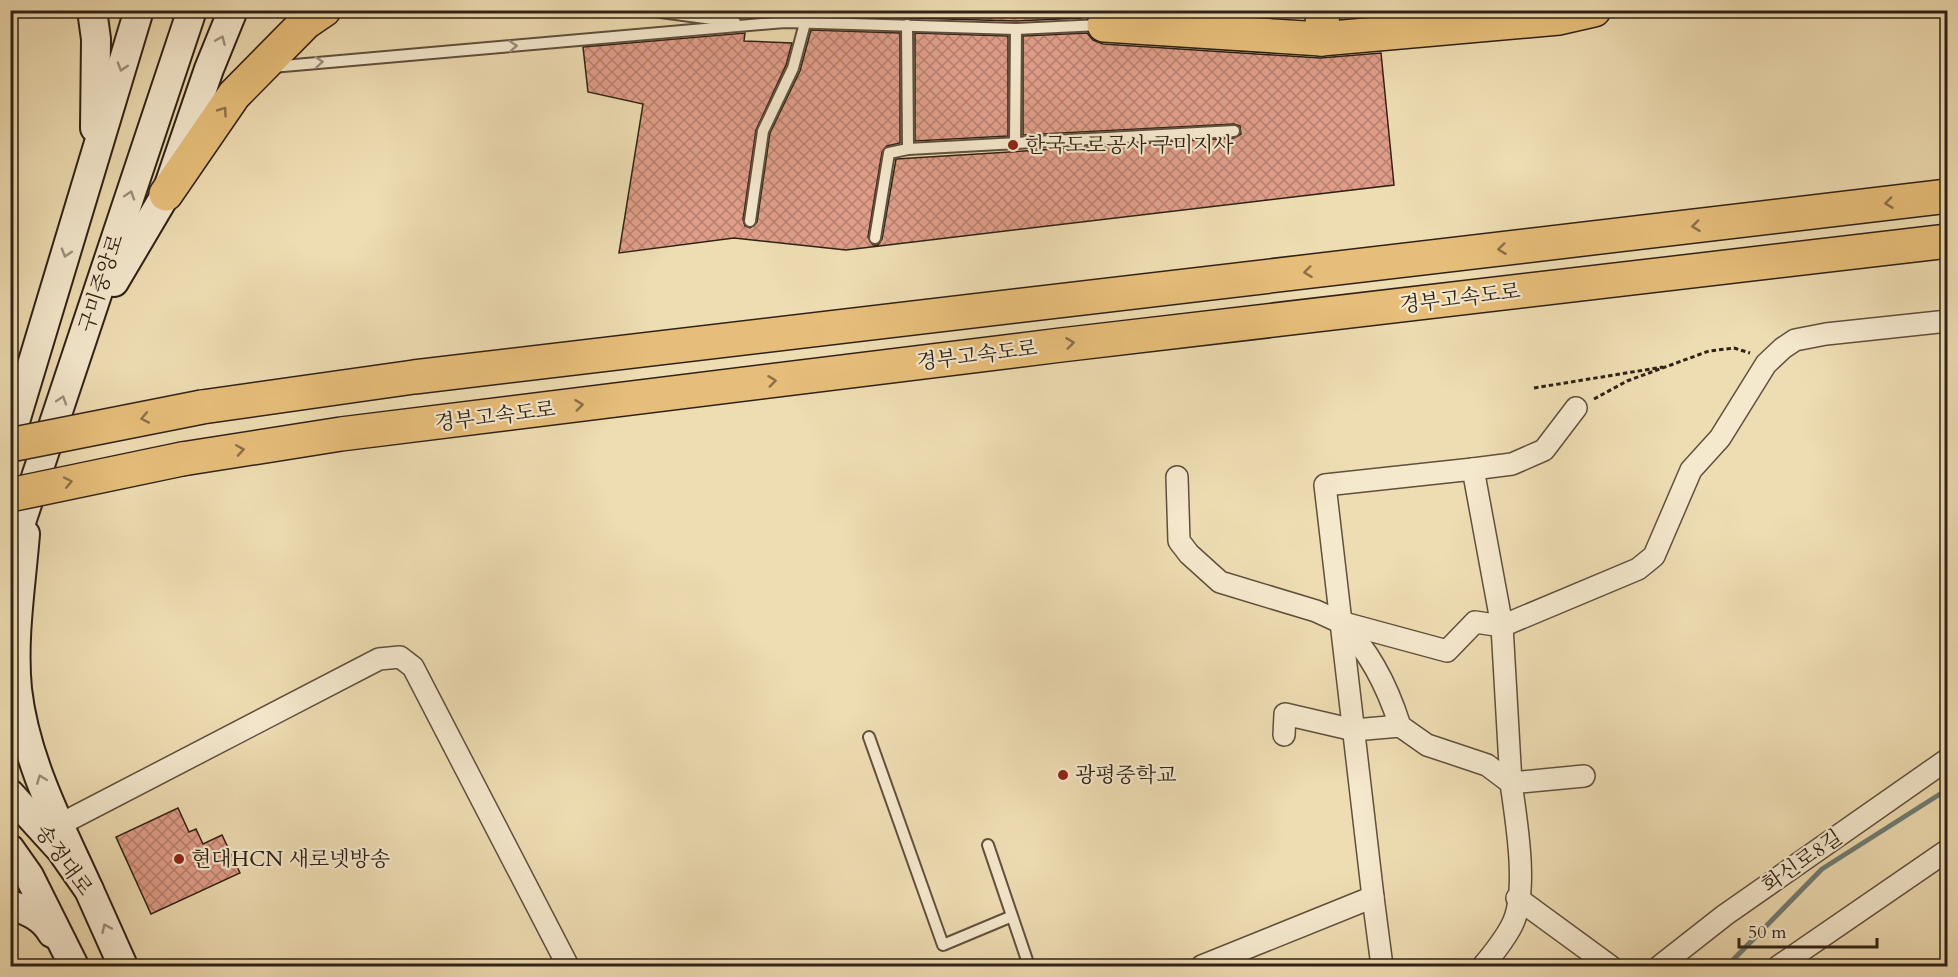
<svg xmlns="http://www.w3.org/2000/svg" width="1958" height="977" viewBox="0 0 1958 977" font-family="Cardo,'Noto Serif KR',serif">
<style>
.lines{fill:none;stroke-linecap:round;stroke-linejoin:round}
.stream{stroke:#707d74;stroke-width:5}
.building{fill:url(#building-cross-hatch);stroke:#302216;stroke-width:1.5}
.lane-casing{stroke:#60503d;stroke-width:14}
.street-casing{stroke:#60503d;stroke-width:24}
.secondary-casing{stroke:#302216;stroke-width:32}
.highway-casing{stroke:#302216;stroke-width:36}
.path{stroke:#302216;stroke-width:3;stroke-dasharray:4.5 3;stroke-linecap:butt}
.lane{stroke:#f4e8cd;stroke-width:10}
.street{stroke:#f4e8cd;stroke-width:21}
.secondary{stroke:#f4e8cd;stroke-width:28}
.highway{stroke:#e7be79;stroke-width:33}
.highway-bridge-casing{stroke:#302216;stroke-width:36;stroke-linecap:butt}
.highway-bridge{stroke:#e7be79;stroke-width:33}
.oneway{stroke:#9c8f7b}
.oneway2{stroke:#8c7048}
.poi-dot{fill:#8f2418;stroke:#f4e8cd;stroke-width:2}
.labels{text-anchor:middle;stroke-width:4.5;stroke-linejoin:round;paint-order:stroke}
.poi-label{font-size:21px;fill:#302216;stroke:#f4e8cd;text-anchor:start}
.street-label{font-size:21px;fill:#302216;stroke:#f4e8cd}
</style>
<defs>
<pattern id="building-cross-hatch" width="8" height="8" patternUnits="userSpaceOnUse" patternTransform="scale(1.5)"><rect width="8" height="8" fill="#e09e89"/><path d="M0 0l8 8M0 8l8-8" fill="none" stroke="#b6806f"/></pattern>
</defs>
<rect width="100%" height="100%" fill="#eedcb2"/>
<filter id="stains"><feTurbulence type="fractalNoise" baseFrequency=".00333" numOctaves="4"/><feColorMatrix values="0 0 0 0 .2 0 0 0 0 .09 0 0 0 0 .02 0 0 0 .5 -.17"/></filter>
<radialGradient id="worn" r=".72"><stop offset=".6" stop-color="#630" stop-opacity="0"/><stop offset="1" stop-color="#630" stop-opacity=".3"/></radialGradient>
<g class="lines">
<polyline class="stream" points="1727,966 1822,869 1948,789"/>
</g>
<g class="building">
<polygon points="805,11 1029,11 1082,18 1016,21 805,15"/>
<polygon points="811,30 900,33 900,143 887,146 882,152 868,237 873,245 878,245 882,239 896,159 1234,138 1241,134 1240,126 1234,124 1023,135 1023,36 1087,33 1093,40 1103,44 1320,58 1381,53 1394,185 846,250 734,238 619,253 643,104 588,92 583,47 745,33 744,41 792,43 786,65 756,130 743,220 745,226 750,228 757,222 770,133 800,71"/>
<polygon points="915,33 1008,36 1008,136 915,141"/>
<polygon points="178,808 189,832 196,829 203,844 222,835 240,873 151,914 116,837"/>
</g>
<g class="lines">
<g class="lane-casing">
<g id="lane">
<polyline points="646,10 735,22"/>
<polyline points="272,67 785,22 1016,29 1100,25"/>
<polyline points="1015,143 1016,29"/>
<polyline points="908,149 1234,131"/>
<polyline points="750,221 763,131 793,68 805,23"/>
<polyline points="875,238 889,153 908,149 907,25"/>
<polyline points="869,737 943,945 1010,917"/>
<polyline points="988,845 1029,966"/>
</g>
</g>
<g class="street-casing">
<g id="street">
<polyline points="1473,469 1512,464 1544,450 1576,408"/>
<polyline points="1177,477 1179,541 1189,554 1220,582 1316,611 1340,622 1447,651 1475,622 1502,626 1638,569 1654,556 1691,470 1720,438 1766,364 1783,348 1795,340 1826,334 1948,321"/>
<path d="M1341,623c29,28 47,65 59,103"/>
<polyline points="1284,735 1285,714 1354,730 1400,726 1427,745 1487,765 1511,783"/>
<polyline points="59,825 379,659 400,657 413,667 568,966"/>
<polyline points="1373,897 1325,485 1473,469 1502,626 1511,783"/>
<polyline points="1517,898 1610,966"/>
<polyline points="1202,966 1373,897 1382,966"/>
<path d="M1483,966c10,-12 22,-27 29,-41 17,-33 4,-106 -1,-142l73,-7"/>
<polyline points="1660,966 1725,915 1948,759"/>
<polyline points="1779,966 1948,850"/>
</g>
</g>
<g class="secondary-casing">
<g id="secondary">
<polyline points="92,10 96,39 95,128"/>
<polyline points="114,282 166,194 209,69 233,10"/>
<polyline points="10,438 139,10"/>
<path d="M25,534c-4,51 -13,104 -8,155 8,71 43,137 72,201"/>
<polyline points="10,555 192,10"/>
<polyline points="10,794 61,850 89,890 123,966"/>
<polyline points="10,849 29,876 74,966"/>
<path d="M10,905c17,5 33,12 42,28"/>
</g>
</g>
<g class="highway-casing">
<g id="highway">
<polyline points="1104,25 1321,39 1559,18 1594,10"/>
<polyline points="1321,39 1323,10"/>
<polyline points="166,194 234,95 305,23 324,10"/>
<polyline points="202,407 414,377 1948,196"/>
<polyline points="182,459 341,434 1061,345 1948,241"/>
</g>
</g>
<g class="path">
<polyline points="1534,388 1663,367"/>
<polyline points="1594,399 1627,381 1709,351 1734,348 1750,353"/>
</g>
<use href="#lane" class="lane"/>
<use href="#street" class="street"/>
<use href="#secondary" class="secondary"/>
<use href="#highway" class="highway"/>
<g class="highway-bridge-casing">
<g id="highway-bridge">
<polyline points="10,445 202,407"/>
<polyline points="10,495 182,459"/>
</g>
</g>
<use href="#highway-bridge" class="highway-bridge"/>
</g>
<defs><path id="oneway-chevron" d="M-2-3.5L2.5 0L-2 3.5" fill="none" stroke-width="1.6" stroke-linecap="round" stroke-linejoin="round" transform="scale(1.5)"/></defs>
<g class="oneway">
<use href="#oneway-chevron" transform="translate(221 40) rotate(-67)"/>
<use href="#oneway-chevron" transform="translate(513 46) rotate(-4)"/>
<use href="#oneway-chevron" transform="translate(319 62) rotate(-5)"/>
<use href="#oneway-chevron" transform="translate(122 67) rotate(107)"/>
<use href="#oneway-chevron" transform="translate(130 195) rotate(-72)"/>
<use href="#oneway-chevron" transform="translate(66 253) rotate(107)"/>
<use href="#oneway-chevron" transform="translate(62 400) rotate(-72)"/>
<use href="#oneway-chevron" transform="translate(41 779) rotate(-111)"/>
<use href="#oneway-chevron" transform="translate(106 928) rotate(-114)"/>
</g>
<g class="oneway2">
<use href="#oneway-chevron" transform="translate(223 111) rotate(-55)"/>
<use href="#oneway-chevron" transform="translate(1889 203) rotate(173)"/>
<use href="#oneway-chevron" transform="translate(1696 226) rotate(173)"/>
<use href="#oneway-chevron" transform="translate(1502 249) rotate(173)"/>
<use href="#oneway-chevron" transform="translate(1308 272) rotate(173)"/>
<use href="#oneway-chevron" transform="translate(1070 343) rotate(-7)"/>
<use href="#oneway-chevron" transform="translate(772 381) rotate(-7)"/>
<use href="#oneway-chevron" transform="translate(579 405) rotate(-7)"/>
<use href="#oneway-chevron" transform="translate(145 418) rotate(169)"/>
<use href="#oneway-chevron" transform="translate(240 450) rotate(-9)"/>
<use href="#oneway-chevron" transform="translate(68 482) rotate(-12)"/>
</g>
<g class="poi-dot">
<circle cx="1013" cy="145" r="6"/>
<circle cx="1063" cy="775" r="6"/>
<circle cx="179" cy="859" r="6"/>
</g>
<g class="labels">
<g class="poi-label">
<text x="1025" y="152">한국도로공사 구미지사</text>
<text x="1075" y="782">광평중학교</text>
<text x="191" y="866">현대HCN 새로넷방송</text>
</g>
<g class="street-label">
<text transform="translate(101 283) rotate(-72)" y="7">구미중앙로</text>
<text transform="translate(1460 298) rotate(-7)" y="7">경부고속도로</text>
<text transform="translate(977 355) rotate(-7)" y="7">경부고속도로</text>
<text transform="translate(495 416) rotate(-7)" y="7">경부고속도로</text>
<text transform="translate(64 860) rotate(54)" y="7">송정대로</text>
<text transform="translate(1802 861) rotate(-35)" y="7">화신로8길</text>
</g>
</g>
<rect width="1958" height="977" fill="none" stroke="#eedcb2" stroke-width="36"/>
<rect x="12" y="12" width="1934" height="953" fill="none" stroke="#302216" stroke-width="3"/>
<rect x="18" y="18" width="1922" height="941" fill="none" stroke="#302216" stroke-width="1.5"/>
<path d="M1739 938v9h138v-9" fill="none" stroke="#302216" stroke-width="3"/>
<text x="1748" y="938" font-size="18" fill="#302216" stroke="#f4e8cd" stroke-width="4.5" paint-order="stroke">50 m</text>
<rect width="100%" height="100%" filter="url(#stains)"/>
<rect width="100%" height="100%" fill="url(#worn)"/>
</svg>
